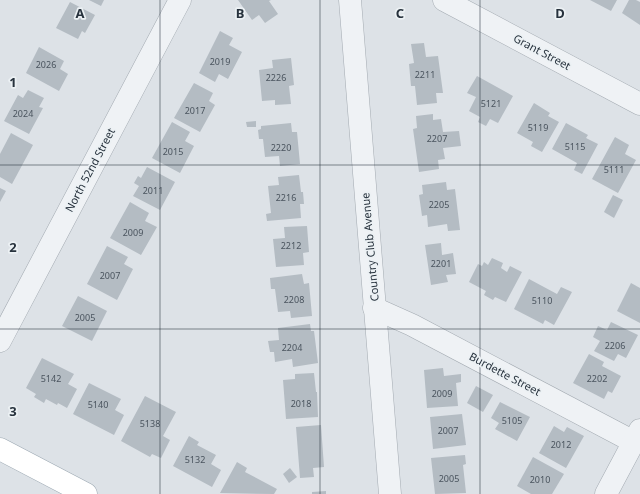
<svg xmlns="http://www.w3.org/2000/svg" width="640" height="494" viewBox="0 0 640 494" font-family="'Noto Sans',sans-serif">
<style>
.building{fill:#b4bcc3}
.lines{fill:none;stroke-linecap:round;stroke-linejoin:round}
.minor-casing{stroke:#a3aab1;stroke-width:23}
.major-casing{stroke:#9ca8b2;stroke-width:23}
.minor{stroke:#eff2f5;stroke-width:22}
.major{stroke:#fff;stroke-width:22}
.grid{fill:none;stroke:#27323d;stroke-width:1;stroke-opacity:0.55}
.labels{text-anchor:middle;stroke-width:3.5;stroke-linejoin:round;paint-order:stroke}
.number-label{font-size:9px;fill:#4a545e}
.street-label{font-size:11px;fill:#27323d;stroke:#ecf1f4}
.grid-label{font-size:13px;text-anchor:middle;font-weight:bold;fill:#27323d;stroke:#ecf1f4;stroke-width:3.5;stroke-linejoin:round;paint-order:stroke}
</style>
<rect width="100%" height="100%" fill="#dde2e7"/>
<g class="building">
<polygon points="89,0 104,0 101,6"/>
<polygon points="238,0 271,0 269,1 278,14 265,23 259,15 252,20"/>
<polygon points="590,0 617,0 611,11"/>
<polygon points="629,0 636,0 640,2 640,25 622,13"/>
<polygon points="70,2 95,15 85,33 82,31 78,39 56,28"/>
<polygon points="220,31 233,38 229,45 242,52 228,79 219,74 215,82 199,73"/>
<polygon points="424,43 426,57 438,56 443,93 436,93 437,103 417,105 415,86 411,86 409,64 414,63 411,44"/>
<polygon points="39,47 64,61 60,69 68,74 59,91 26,73"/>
<polygon points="291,58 294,85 289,86 291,104 275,105 275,100 262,101 259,70 273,68 272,60"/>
<polygon points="477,76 513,96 498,123 490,119 486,126 478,122 480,117 469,111 476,97 467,93"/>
<polygon points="194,83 213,93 209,101 215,105 200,132 174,118"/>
<polygon points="28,90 44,98 39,107 43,108 29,134 4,121 18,95 23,98"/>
<polygon points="534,103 550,113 548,116 559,122 542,152 531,146 533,142 517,133"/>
<polygon points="433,114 433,120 441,119 443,132 459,131 461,146 443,148 445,159 438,160 439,169 419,172 413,129 417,128 416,116"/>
<polygon points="256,121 256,127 247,127 246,122"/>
<polygon points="172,122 190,132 185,141 194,146 180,173 152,158"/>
<polygon points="291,123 292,132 297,132 300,164 280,166 279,156 265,157 263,139 259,139 258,130 261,129 261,126"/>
<polygon points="566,123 588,135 586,138 598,144 582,174 574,170 577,163 552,149"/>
<polygon points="11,133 33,145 12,184 0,177 0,154"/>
<polygon points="615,137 629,145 625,154 636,160 618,193 592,179"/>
<polygon points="147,167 175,182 160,210 133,196 139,186 134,183 138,176 141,178"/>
<polygon points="299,175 301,192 303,192 304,204 300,204 301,218 267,221 266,214 271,213 268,186 279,185 278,177"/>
<polygon points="446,182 447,190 455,189 460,230 448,231 447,224 428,227 427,215 422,216 419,195 423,194 422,185"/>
<polygon points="0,188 6,191 0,202"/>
<polygon points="613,195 623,200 614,218 604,212"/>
<polygon points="130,202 149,213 145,221 157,227 141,255 110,238"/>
<polygon points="307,226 309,252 303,253 304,265 276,267 273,239 285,238 284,227"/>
<polygon points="441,243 442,255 453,253 456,274 446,275 448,282 431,285 425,245"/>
<polygon points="107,246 128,257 124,264 133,269 117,300 87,284"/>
<polygon points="492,258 503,263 501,268 507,272 510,266 522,272 506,302 495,297 493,300 484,295 486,291 469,282 478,264 482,266 484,262 488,265"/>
<polygon points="302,274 304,284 309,283 312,316 291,318 290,311 278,312 275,289 271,289 270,278"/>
<polygon points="529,279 557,294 561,287 572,292 554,325 545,320 543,324 514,309"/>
<polygon points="631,283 640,288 640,323 617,311"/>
<polygon points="78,296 107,311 92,341 62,326"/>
<polygon points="611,322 638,335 626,358 618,354 614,361 594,351 600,341 593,337 598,326 607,330"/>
<polygon points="310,324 311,331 314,331 318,363 293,367 292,359 275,362 274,352 270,352 268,341 279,340 278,328"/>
<polygon points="589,354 604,362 602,366 621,376 612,393 608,391 604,399 573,383"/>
<polygon points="42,358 74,374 68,384 77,389 67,408 58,403 57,405 46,399 44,403 34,397 36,394 26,388"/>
<polygon points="443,368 444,376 461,374 461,382 456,383 458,406 427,408 424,370"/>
<polygon points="314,373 316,392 317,392 318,417 286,419 283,380 295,379 295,374"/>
<polygon points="89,383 121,399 115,410 124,415 114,435 73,414"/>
<polygon points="476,386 493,395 483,412 467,403"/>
<polygon points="145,396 176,412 163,436 170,440 161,458 152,454 150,457 121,441"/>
<polygon points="500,402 530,417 517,441 495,429 499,423 491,418"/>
<polygon points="462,414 466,445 433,449 430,417"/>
<polygon points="321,425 324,467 313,468 314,477 300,478 296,427"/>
<polygon points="554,426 564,432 567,427 584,436 566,468 539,453"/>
<polygon points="189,436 199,442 197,445 216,455 211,464 221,470 212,487 173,466"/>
<polygon points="465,455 466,464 463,465 466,493 435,494 431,458"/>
<polygon points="533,457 564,474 552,494 531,494 517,486"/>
<polygon points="237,462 247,468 245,472 277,489 274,494 220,493"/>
<polygon points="290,468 297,477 289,483 283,474"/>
<polygon points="326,491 326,494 312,494 312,492"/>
</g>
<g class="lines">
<g class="minor-casing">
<g id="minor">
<polyline points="350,0 390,494"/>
<polyline points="444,0 640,104"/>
<polyline points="374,308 412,325 634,442"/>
<polyline points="0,341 180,0"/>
<polyline points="606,494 640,430"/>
</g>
</g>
<g class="major-casing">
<polyline id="major" points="0,449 86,494"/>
</g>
<use href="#minor" class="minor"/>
<use href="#major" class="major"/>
</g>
<path class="grid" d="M160,0v494M320,0v494M480,0v494M0,165h640M0,329h640"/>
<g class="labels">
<g class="number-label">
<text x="220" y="65">2019</text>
<text x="46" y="68">2026</text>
<text x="425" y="78">2211</text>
<text x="276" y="81">2226</text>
<text x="491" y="107">5121</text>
<text x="195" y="114">2017</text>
<text x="23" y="117">2024</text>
<text x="538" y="131">5119</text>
<text x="437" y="142">2207</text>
<text x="575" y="150">5115</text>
<text x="281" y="151">2220</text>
<text x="173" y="155">2015</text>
<text x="614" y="173">5111</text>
<text x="153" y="194">2011</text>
<text x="286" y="201">2216</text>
<text x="439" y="208">2205</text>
<text x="133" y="236">2009</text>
<text x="291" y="249">2212</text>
<text x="441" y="267">2201</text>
<text x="110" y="279">2007</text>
<text x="294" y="303">2208</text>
<text x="542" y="304">5110</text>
<text x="85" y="321">2005</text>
<text x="615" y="349">2206</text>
<text x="292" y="351">2204</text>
<text x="51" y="382">5142</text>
<text x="597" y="382">2202</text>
<text x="442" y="397">2009</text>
<text x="301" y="407">2018</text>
<text x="98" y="408">5140</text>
<text x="512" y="424">5105</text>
<text x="150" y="427">5138</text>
<text x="448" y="434">2007</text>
<text x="561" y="448">2012</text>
<text x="195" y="463">5132</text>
<text x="449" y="482">2005</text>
<text x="540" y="483">2010</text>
</g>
<g class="street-label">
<text transform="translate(542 52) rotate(28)" y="4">Grant Street</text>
<text transform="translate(90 170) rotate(-62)" y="4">North 52nd Street</text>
<text transform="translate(370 247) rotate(-95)" y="4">Country Club Avenue</text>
<text transform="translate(505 374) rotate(28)" y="4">Burdette Street</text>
</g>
</g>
<g class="grid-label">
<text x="80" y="18">A</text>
<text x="240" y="18">B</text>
<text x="400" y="18">C</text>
<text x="560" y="18">D</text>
<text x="13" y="87">1</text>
<text x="13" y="252">2</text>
<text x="13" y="416">3</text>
</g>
</svg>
